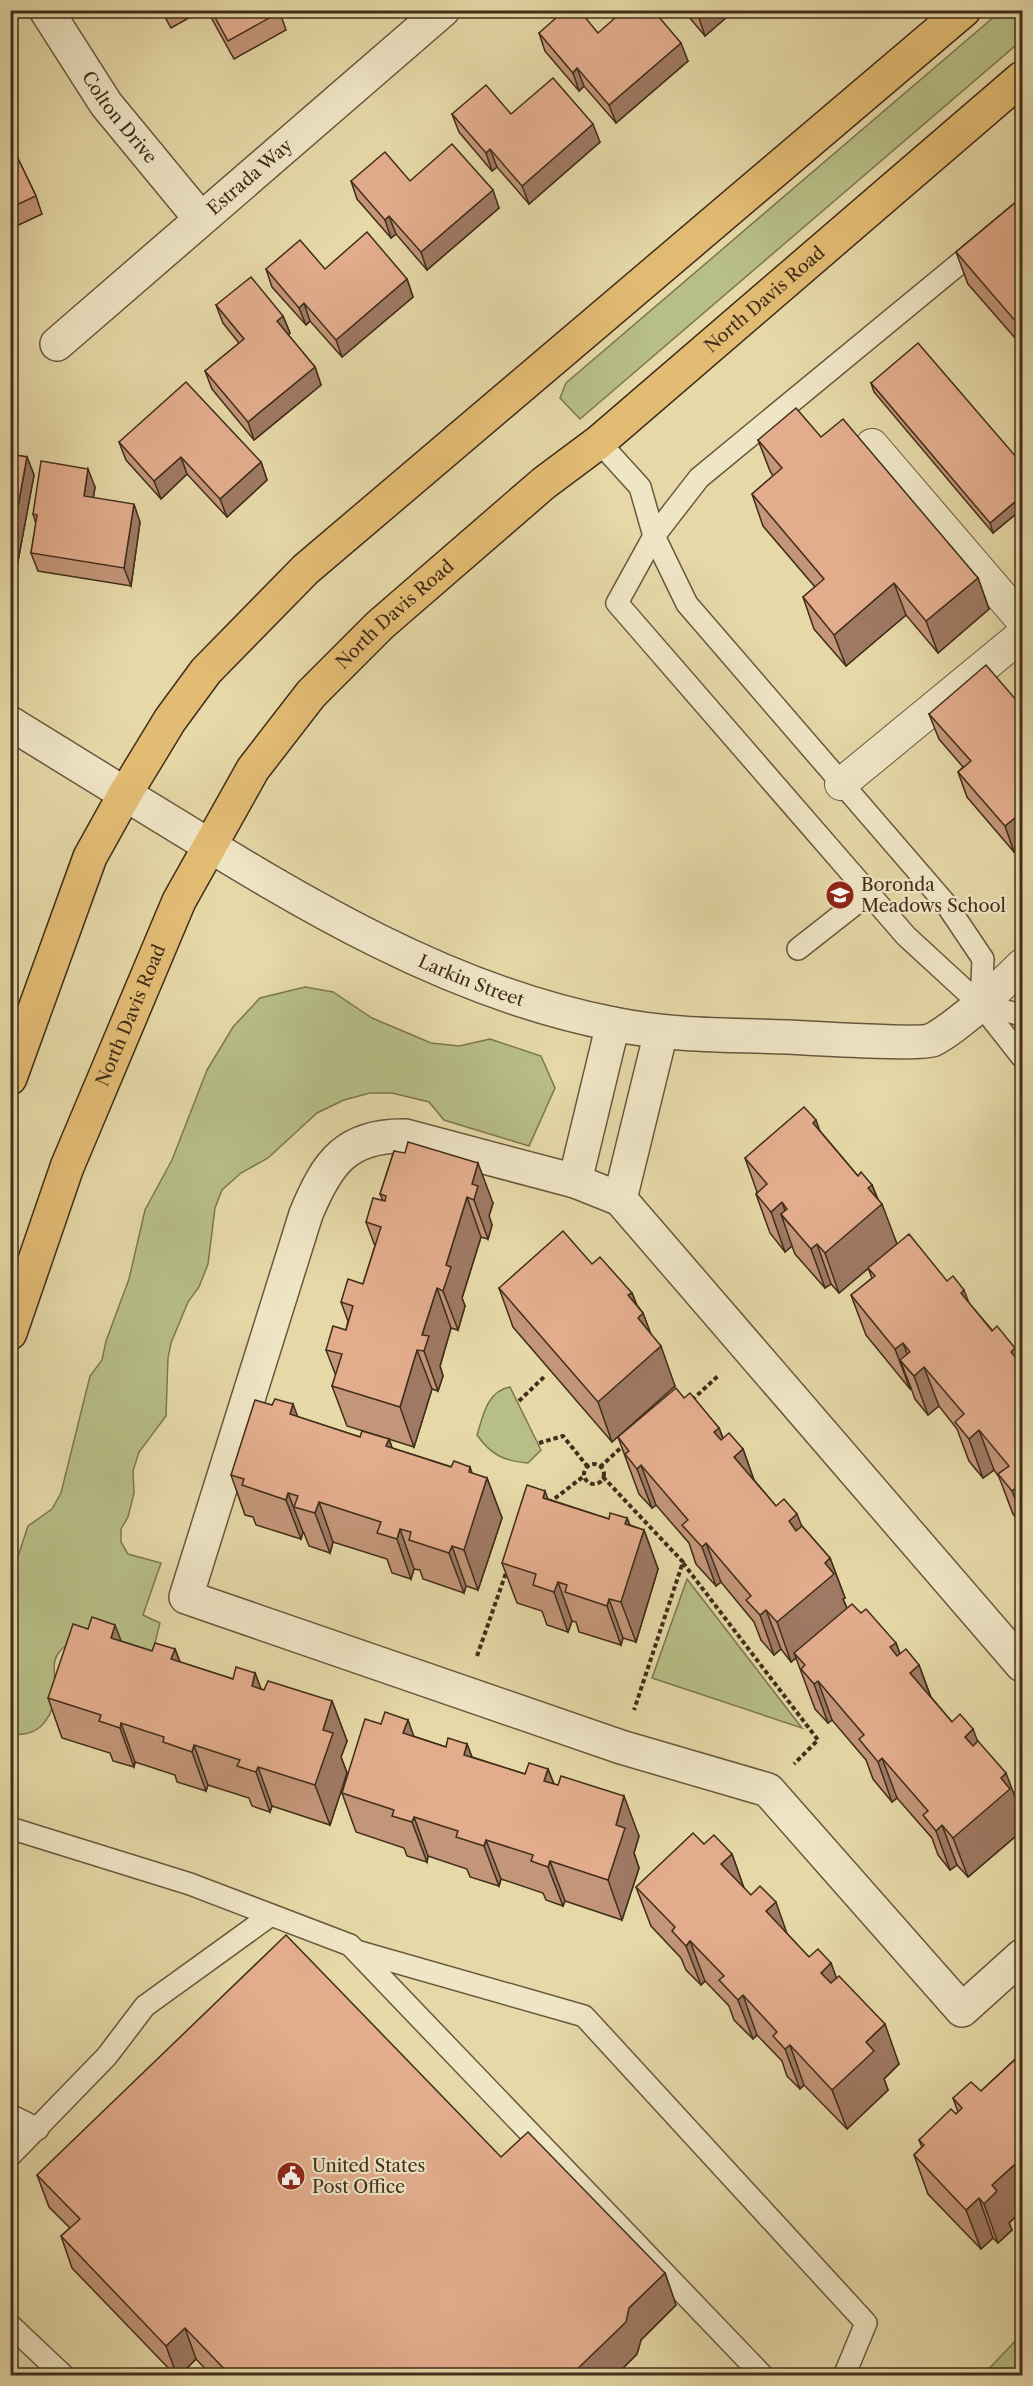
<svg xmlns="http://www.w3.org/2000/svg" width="1033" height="2386" viewBox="0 0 1033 2386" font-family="'Libre Caslon Text',serif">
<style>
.green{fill:#b7be86;stroke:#7c7650;stroke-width:1.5}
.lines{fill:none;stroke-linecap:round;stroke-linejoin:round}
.service-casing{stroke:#6a583d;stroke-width:24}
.pedestrian-casing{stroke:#6a583d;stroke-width:34}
.minor-casing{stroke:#6a583d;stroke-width:36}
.tertiary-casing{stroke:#6a583d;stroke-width:36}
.trunk-casing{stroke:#402d1a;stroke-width:36}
.path{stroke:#402d1a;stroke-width:4;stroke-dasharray:4.5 3;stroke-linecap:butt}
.service{stroke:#efe6c6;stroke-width:21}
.pedestrian{stroke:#efe6c6;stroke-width:32}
.minor{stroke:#efe6c6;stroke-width:33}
.tertiary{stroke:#efe6c6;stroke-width:33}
.trunk{stroke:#e3bc74;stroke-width:33}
.wall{fill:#c39579;stroke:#402d1a;stroke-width:1.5}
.shaded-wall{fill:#9f7963;stroke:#402d1a;stroke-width:1.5}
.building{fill:#e3ad8d;stroke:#402d1a;stroke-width:1.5}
.labels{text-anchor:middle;stroke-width:4.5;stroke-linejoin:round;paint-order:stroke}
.street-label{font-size:18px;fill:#402d1a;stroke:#efe6c6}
.poi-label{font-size:18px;fill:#402d1a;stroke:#efe6c6;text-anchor:start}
</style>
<rect width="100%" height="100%" fill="#e6d8a7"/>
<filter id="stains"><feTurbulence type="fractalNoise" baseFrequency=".00333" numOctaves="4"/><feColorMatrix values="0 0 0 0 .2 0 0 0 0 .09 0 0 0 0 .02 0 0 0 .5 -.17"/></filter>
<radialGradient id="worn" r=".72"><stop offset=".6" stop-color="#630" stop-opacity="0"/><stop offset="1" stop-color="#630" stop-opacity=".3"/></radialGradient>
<g class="green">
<polygon points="1002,10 1022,11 1022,40 580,419 560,398 566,383"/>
<path d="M305,987l28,5 39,26 59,25 28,3 31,-7 51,17 14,32 -26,58 -85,-26 -15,-18 -37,-9h-22l-26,7 -27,13 -49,45 -27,15 -19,17 -7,18 -7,56 -9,23 -11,15 -17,41 -3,15 -2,58 -27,36 -6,19 1,22 -6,24 -7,12v13l7,12 33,9 -18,52 17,8 -8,32 -79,-15c-7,6 -15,10 -18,20 -2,7 0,17 0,24 1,29 -12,54 -44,50v-156l17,-52 24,-17 9,-16 29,-117 12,-16 4,-19 23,-62 16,-69 27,-50 35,-90 26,-43 27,-29z"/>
<path d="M510,1387l31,63 -13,13c-24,-2 -37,-8 -51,-28 6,-19 10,-44 33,-48z"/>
<polygon points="687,1579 802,1728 652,1678"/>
<polygon points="1022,2334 1022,2375 983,2375"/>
</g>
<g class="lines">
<g class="service-casing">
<g id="service">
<polyline points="1022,212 699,478 654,536 617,603 906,936 981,1005 1022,1057"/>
<polyline points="599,442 640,487 654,536 687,604 946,904 983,959 981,1005 1022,1015"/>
<polyline points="798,949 868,894"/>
<polyline points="10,1828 190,1884 350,1945 763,2376"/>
<polyline points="360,1952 584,2016 866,2323 844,2376"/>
<polyline points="10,2115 38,2129"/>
<polyline points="10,2156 107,2056 145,2006 271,1915"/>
<polyline points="10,2325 64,2376"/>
</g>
</g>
<g class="pedestrian-casing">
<g id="pedestrian">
<polyline points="872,445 1022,620"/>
<polyline points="841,784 1022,635"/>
<polyline points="981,1005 1022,965"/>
</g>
</g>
<g class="minor-casing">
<g id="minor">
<path id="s1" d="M46,10l60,94 94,114"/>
<path id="s2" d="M57,344l386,-334"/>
<path id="s3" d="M125,794c154,94 308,195 488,230 58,12 116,11 175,13 21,1 132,8 144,3 17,-8 33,-24 49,-35"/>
<polyline points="575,1181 613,1024"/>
<polyline points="620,1199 661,1032"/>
<path d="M1022,1665l-402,-466 -45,-18 -170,-45c-59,-1 -78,27 -99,78l-120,383 435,150 147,43 194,220 60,-54"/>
</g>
</g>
<g class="tertiary-casing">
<polyline id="tertiary" points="10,723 125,794"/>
</g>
<g class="trunk-casing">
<g id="trunk">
<polyline points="10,1078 90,857 125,794 170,720 206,671 306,569 964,10"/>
<path id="s4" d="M10,1333l57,-166 112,-266 74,-132 58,-75 69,-69 164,-142 55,-41 423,-364"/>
</g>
</g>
<g class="path">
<polyline points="692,1400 719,1375"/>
<polyline points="519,1401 546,1375"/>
<polyline points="539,1443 563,1436 588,1467"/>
<circle cx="594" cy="1474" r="10"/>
<polyline points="600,1467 624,1445"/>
<polyline points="603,1477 683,1562 634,1710"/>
<polyline points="549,1503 584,1476"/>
<polyline points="683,1563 818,1740 794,1764"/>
<polyline points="477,1656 507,1570"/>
</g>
<use href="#service" class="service"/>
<use href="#pedestrian" class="pedestrian"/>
<use href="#minor" class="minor"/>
<use href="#tertiary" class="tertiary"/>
<use href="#trunk" class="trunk"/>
</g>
<g class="wall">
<polygon points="161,10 203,10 171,28"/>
<polygon points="207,10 279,10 286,30 234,59"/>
<polygon points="683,10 735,10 705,36"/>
<polygon points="539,33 598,33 688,61 616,123 584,86 579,91 545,51"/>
<polygon points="452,114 511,114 600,142 529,204 497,167 492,171 459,132"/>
<polygon points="10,142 36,196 42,214 10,229"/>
<polygon points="351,181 410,181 499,208 427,270 396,234 391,238 357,199"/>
<polygon points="1023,196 1023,347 968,284 956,252"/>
<polygon points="266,269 325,269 407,279 413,297 342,357 310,321 306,325 272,287"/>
<polygon points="216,305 283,316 290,333 288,335 315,367 321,385 254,440 212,389 205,371 239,343 223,323"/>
<polygon points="871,383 1023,465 1023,508 993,533 874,392"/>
<polygon points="821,437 978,578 989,609 938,653 906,615 846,666 814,629 803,597 815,587 763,526 752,494 773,476 770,471 758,440"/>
<polygon points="119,442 261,462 267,480 227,517 187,474 161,499 126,460"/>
<polygon points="10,454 27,457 34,475 15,577 10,576"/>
<polygon points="95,487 93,498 140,522 131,586 38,571 31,553 36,524 33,514"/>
<polygon points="1023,708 1023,844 1014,852 967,797 958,772 963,767 939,739 929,714"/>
<polygon points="820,1131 858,1176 872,1185 897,1244 839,1293 831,1284 825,1288 795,1254 792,1246 785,1252 770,1233 756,1194 757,1192 745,1158"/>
<polygon points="394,1151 493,1203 489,1216 492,1225 488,1239 481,1237 462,1298 465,1306 458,1330 451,1328 440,1366 443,1376 438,1391 432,1389 414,1447 347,1426 332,1386 336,1376 326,1350 346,1330 348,1321 341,1302 363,1284 375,1246 366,1222 383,1201 380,1194"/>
<polygon points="592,1264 632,1293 637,1305 643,1313 650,1333 675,1386 612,1442 513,1327 499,1288"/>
<polygon points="868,1268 947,1281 969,1303 1023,1366 1023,1526 1013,1514 999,1477 994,1470 983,1478 969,1461 957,1429 939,1406 928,1415 915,1399 911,1388 910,1389 866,1335 851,1295 872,1278"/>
<polygon points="684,1398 719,1428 723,1438 743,1449 754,1480 776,1506 802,1526 830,1558 845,1598 843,1599 847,1608 861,1613 896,1643 900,1654 919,1665 931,1697 952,1722 978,1741 1021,1813 1019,1814 1023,1823 1023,1830 968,1877 957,1865 950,1870 938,1855 932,1838 897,1798 892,1802 873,1779 866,1760 832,1720 828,1723 815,1709 796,1658 791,1662 781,1649 774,1655 761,1640 754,1622 721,1582 716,1586 696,1564 689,1543 656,1505 652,1508 639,1494 618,1437"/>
<polygon points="298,1417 360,1437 389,1439 392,1448 487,1478 502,1518 478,1590 466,1586 464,1593 423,1579 420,1570 414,1569 411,1579 392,1573 387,1559 333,1542 330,1553 309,1546 304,1533 303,1532 301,1539 256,1525 253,1517 245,1515 231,1475"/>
<polygon points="548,1499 609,1519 627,1518 630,1525 644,1530 658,1569 636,1642 623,1638 621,1645 579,1632 576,1622 572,1621 568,1632 547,1625 542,1611 517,1603 502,1563"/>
<polygon points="121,1641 152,1651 175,1649 180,1662 233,1679 255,1673 261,1689 264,1690 332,1701 347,1741 341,1757 347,1773 330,1825 272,1806 270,1812 252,1806 249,1798 208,1785 206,1791 177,1782 175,1775 135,1762 134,1767 113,1761 110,1753 62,1738 48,1698"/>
<polygon points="408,1720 413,1736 446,1747 467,1744 472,1757 525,1774 548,1769 554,1784 639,1836 634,1853 639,1868 622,1920 565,1901 563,1906 546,1900 543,1893 501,1879 499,1886 470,1877 467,1869 428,1856 427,1862 407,1856 404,1848 356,1832 342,1793 381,1724"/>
<polygon points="704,1844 732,1854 744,1888 809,1957 831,1963 836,1978 899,2064 884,2079 888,2090 847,2129 804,2085 800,2089 787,2076 782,2061 757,2035 753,2039 734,2020 729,2006 705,1981 701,1985 686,1970 681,1958 651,1926 636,1887"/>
<polygon points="1023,2035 1023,2210 1009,2223 1012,2230 998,2243 993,2238 981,2249 928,2194 914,2155 922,2147 919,2140 958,2112 953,2098 981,2091 1022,2053 1017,2040"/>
<polygon points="501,2157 665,2273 676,2305 641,2340 637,2354 615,2376 212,2376 196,2359 179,2376 176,2376 72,2268 61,2236 70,2228 49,2207 37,2175"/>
</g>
<g class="shaded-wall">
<polygon points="707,10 735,10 705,36 699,18"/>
<polygon points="681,43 688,61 616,123 609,105"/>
<polygon points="577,68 584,86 579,91 573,73"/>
<polygon points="593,124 600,142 529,204 522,186"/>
<polygon points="490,149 497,167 492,171 486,153"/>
<polygon points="493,190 499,208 427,270 421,252"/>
<polygon points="389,216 396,234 391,238 385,220"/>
<polygon points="407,279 413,297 342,357 336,340"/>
<polygon points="304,303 310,321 306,325 299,308"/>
<polygon points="283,316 290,333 283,339 277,321"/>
<polygon points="1023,318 1023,338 1017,323"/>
<polygon points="315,367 321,385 254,440 248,422"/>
<polygon points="27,457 34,475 15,577 10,563 10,550"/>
<polygon points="181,457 187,474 161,499 154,481"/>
<polygon points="261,462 267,480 227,517 220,499"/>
<polygon points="88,469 95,487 91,514 84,496"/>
<polygon points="1023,495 1023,508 993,533 990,523"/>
<polygon points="134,504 140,522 131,586 124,568"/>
<polygon points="978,578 989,609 938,653 926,621"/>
<polygon points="894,583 906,615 846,666 834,635"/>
<polygon points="1016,817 1023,835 1023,844 1014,852 1005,826"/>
<polygon points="816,1120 830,1160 813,1123"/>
<polygon points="478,1163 493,1203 489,1216 492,1225 488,1239 474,1200 472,1184"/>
<polygon points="872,1185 880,1206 882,1204 897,1244 839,1293 825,1253 868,1188"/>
<polygon points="467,1197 481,1237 462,1298 465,1306 458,1330 443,1291 446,1265"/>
<polygon points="782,1202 790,1225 781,1214 792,1246 785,1252 771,1212"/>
<polygon points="817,1244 831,1284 825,1288 811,1249"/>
<polygon points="437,1288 451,1328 440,1366 443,1376 438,1391 424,1351 422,1335"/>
<polygon points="964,1290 979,1329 961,1293"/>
<polygon points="632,1293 640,1316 643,1313 657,1350 661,1346 675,1386 612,1442 598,1402 628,1295"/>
<polygon points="903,1343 915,1375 924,1367 939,1406 928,1415 914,1376 900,1360 911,1388 910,1389 895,1349"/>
<polygon points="1015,1348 1023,1368 1011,1352"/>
<polygon points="417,1350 432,1389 414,1447 400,1407"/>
<polygon points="293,1404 308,1444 290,1414"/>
<polygon points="719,1428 734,1467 714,1432"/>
<polygon points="979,1430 994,1470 983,1478 969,1439"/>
<polygon points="389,1439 403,1479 386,1446"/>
<polygon points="743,1449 757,1489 734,1457"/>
<polygon points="641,1465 656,1505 652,1508 637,1469"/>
<polygon points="470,1467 481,1497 487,1478 502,1518 478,1590 464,1550 469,1472"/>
<polygon points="1021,1483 1023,1487 1023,1519 1012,1491"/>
<polygon points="545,1491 559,1530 543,1498"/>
<polygon points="288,1493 303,1532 301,1539 286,1500"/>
<polygon points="319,1502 333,1542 330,1553 315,1513"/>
<polygon points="797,1514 812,1553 789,1521"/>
<polygon points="627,1518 638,1548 644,1530 658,1569 636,1642 621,1602 625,1524"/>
<polygon points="400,1529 414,1569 411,1579 397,1539"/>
<polygon points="706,1543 721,1582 716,1586 702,1547"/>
<polygon points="452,1546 466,1586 464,1593 449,1553"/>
<polygon points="830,1558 845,1598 843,1599 849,1613 794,1653 796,1658 791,1662 777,1622 825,1563"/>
<polygon points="558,1582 572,1621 568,1632 554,1592"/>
<polygon points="609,1599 623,1638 621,1645 607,1606"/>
<polygon points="766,1610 781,1649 774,1655 760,1615"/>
<polygon points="115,1625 130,1664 111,1638"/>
<polygon points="896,1643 910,1683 890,1647"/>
<polygon points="175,1649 190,1689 171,1659"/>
<polygon points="919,1665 933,1704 910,1673"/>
<polygon points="255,1673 270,1713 252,1686"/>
<polygon points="818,1681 832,1720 828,1723 814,1684"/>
<polygon points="332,1701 347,1741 341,1757 347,1773 330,1825 315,1785 323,1730"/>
<polygon points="408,1720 422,1759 403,1733"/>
<polygon points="121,1723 135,1762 134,1767 120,1728"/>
<polygon points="973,1729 988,1769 965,1737"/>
<polygon points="467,1744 482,1784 464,1755"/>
<polygon points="194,1745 208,1785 206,1791 192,1752"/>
<polygon points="882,1758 897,1798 892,1802 878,1762"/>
<polygon points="258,1767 272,1806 270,1812 256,1772"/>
<polygon points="548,1769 563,1808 544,1781"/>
<polygon points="1006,1773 1021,1813 1019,1814 1023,1823 1023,1830 968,1877 953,1838 1001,1778"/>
<polygon points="624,1796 639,1836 634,1853 639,1868 622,1920 608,1880 616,1825"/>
<polygon points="414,1817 428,1856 427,1862 412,1822"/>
<polygon points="942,1825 957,1865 950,1870 936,1831"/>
<polygon points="486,1840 501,1879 499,1886 484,1846"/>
<polygon points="732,1854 746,1894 721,1864"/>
<polygon points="550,1861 565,1901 563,1906 548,1867"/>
<polygon points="776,1902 790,1942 766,1911"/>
<polygon points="690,1941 705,1981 701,1985 686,1946"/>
<polygon points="831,1963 845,2002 821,1973"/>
<polygon points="743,1995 757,2035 753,2039 738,2000"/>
<polygon points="885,2024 899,2064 884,2079 888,2090 847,2129 832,2090 866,2042"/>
<polygon points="790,2045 804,2085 800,2089 785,2049"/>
<polygon points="1023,2157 1023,2210 1009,2223 1012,2230 998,2243 984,2204 992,2185"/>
<polygon points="979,2198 993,2238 981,2249 966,2210"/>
<polygon points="665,2273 676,2305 641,2340 637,2354 615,2376 570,2376 629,2308"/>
<polygon points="185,2328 196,2359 179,2376 177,2376 166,2346"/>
</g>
<g class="building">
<polygon points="211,10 279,10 280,12 228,41"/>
<polygon points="565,10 579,10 598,33 624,10 653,10 681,43 609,105 577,68 573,73 539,33"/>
<polygon points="692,10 707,10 699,18"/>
<polygon points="553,78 593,124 522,186 490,149 486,153 452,114 486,85 511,114"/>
<polygon points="10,142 36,196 10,208"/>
<polygon points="452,144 493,190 421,252 389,216 385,220 351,181 385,152 410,181"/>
<polygon points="1023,196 1023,318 1017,323 956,252"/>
<polygon points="367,232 407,279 336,340 304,303 299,308 266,269 300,240 325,269"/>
<polygon points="251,277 283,316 277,321 315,367 248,422 205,371 244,339 216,305"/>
<polygon points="918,343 1023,465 1023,495 990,523 871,383"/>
<polygon points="186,382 261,462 220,499 181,457 154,481 119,442"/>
<polygon points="796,408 821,437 843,419 978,578 926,621 894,583 834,635 803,597 824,579 752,494 782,468 758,440"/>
<polygon points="10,454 27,457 10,550"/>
<polygon points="41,461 88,469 84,496 134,504 124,568 31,553 37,515 33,514"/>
<polygon points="986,665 1023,708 1023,824 1016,817 1005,826 958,772 971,761 929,714"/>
<polygon points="804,1107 816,1120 813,1123 858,1176 861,1172 872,1185 868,1188 882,1204 825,1253 817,1244 811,1249 781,1214 787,1209 782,1202 771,1212 756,1194 767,1184 745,1158"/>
<polygon points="408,1142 478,1163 472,1184 478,1186 474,1200 467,1197 446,1265 451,1267 443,1291 437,1288 422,1335 429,1336 424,1351 417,1350 400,1407 332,1386 342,1354 326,1350 333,1326 346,1330 353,1306 341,1302 348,1279 363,1284 381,1227 366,1222 373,1198 385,1201 386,1196 380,1194 394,1151 405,1153"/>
<polygon points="563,1231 592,1264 600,1257 632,1293 628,1295 643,1313 638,1318 661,1346 598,1402 499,1288"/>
<polygon points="909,1234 947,1281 953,1276 964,1290 961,1293 992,1331 997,1326 1015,1348 1011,1352 1023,1366 1023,1485 1021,1483 1012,1491 998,1474 1009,1466 979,1430 969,1439 955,1422 964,1414 924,1367 914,1376 900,1360 910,1352 903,1343 895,1349 851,1295 875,1276 868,1268"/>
<polygon points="676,1388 684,1398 690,1393 719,1428 714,1432 721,1440 729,1433 743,1449 734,1457 776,1506 784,1499 797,1514 789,1521 796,1531 802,1526 830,1558 825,1563 834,1574 777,1622 766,1610 760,1615 746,1600 751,1596 706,1543 702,1547 682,1525 688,1520 641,1465 637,1469 625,1454 629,1451 618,1437"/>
<polygon points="275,1399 293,1404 290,1414 360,1437 362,1431 389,1439 386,1446 451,1467 454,1461 470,1467 469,1472 487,1478 464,1550 452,1546 449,1553 409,1540 411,1532 400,1529 397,1539 377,1533 381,1522 319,1502 315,1513 294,1507 298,1496 288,1493 286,1500 242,1485 244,1479 231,1475 255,1400 272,1405"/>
<polygon points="527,1485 545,1491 543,1498 609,1519 610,1513 627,1518 625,1524 644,1530 621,1602 609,1599 607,1606 565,1592 567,1585 558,1582 554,1592 533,1585 536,1574 502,1563"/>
<polygon points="852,1604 861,1613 866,1609 896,1643 890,1647 897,1656 906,1649 919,1665 910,1673 952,1722 960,1714 973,1729 965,1737 973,1746 978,1741 1006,1773 1001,1778 1010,1789 953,1838 942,1825 936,1831 923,1815 928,1811 882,1758 878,1762 859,1739 864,1735 818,1681 814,1684 801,1669 805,1665 794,1653"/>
<polygon points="92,1617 115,1625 111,1638 152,1651 155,1643 175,1649 171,1659 233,1679 236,1667 255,1673 252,1686 264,1690 268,1681 332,1701 323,1730 333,1733 315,1785 258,1767 256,1772 237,1766 240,1760 194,1745 192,1752 163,1742 164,1737 121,1723 120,1728 99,1721 101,1715 48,1698 73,1624 88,1629"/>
<polygon points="385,1712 408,1720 403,1733 446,1747 448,1738 467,1744 464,1755 525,1774 529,1763 548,1769 544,1781 558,1785 561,1776 624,1796 616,1825 625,1828 608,1880 550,1861 548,1867 531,1861 533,1855 486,1840 484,1846 456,1837 458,1831 414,1817 412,1822 392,1816 394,1810 342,1793 365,1719 381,1724"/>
<polygon points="693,1833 704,1844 714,1835 732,1854 721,1864 751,1895 760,1886 776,1902 766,1911 809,1957 818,1949 831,1963 821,1973 831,1983 839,1976 885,2024 866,2042 874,2051 832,2090 790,2045 785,2049 773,2036 777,2032 743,1995 738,2000 719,1980 724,1976 690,1941 686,1946 672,1931 675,1927 636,1887"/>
<polygon points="286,1935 501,2157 528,2132 665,2273 629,2308 626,2322 570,2376 231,2376 185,2328 166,2346 61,2236 80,2219 37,2175"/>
<polygon points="1023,2035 1023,2046 1017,2040"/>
<polygon points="1023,2052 1023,2157 992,2185 997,2191 984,2204 979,2198 966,2210 914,2155 924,2145 919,2140 951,2109 956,2114 962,2108 953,2098 971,2082 981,2091"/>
</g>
<defs>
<g id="school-disc" transform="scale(1.5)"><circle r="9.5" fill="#8f2418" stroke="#efe6c6"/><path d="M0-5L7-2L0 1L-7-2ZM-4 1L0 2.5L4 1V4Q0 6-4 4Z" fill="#fff"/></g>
<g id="civic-disc" transform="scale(1.5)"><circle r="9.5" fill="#8f2418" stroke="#efe6c6"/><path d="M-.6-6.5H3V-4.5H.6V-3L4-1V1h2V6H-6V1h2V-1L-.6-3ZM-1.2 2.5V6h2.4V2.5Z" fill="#fff"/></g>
</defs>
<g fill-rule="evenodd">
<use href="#school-disc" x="840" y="895"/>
<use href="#civic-disc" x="291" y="2176"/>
</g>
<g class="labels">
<g class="street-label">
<text dy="6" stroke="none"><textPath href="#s1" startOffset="130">Colton Drive</textPath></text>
<text dy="6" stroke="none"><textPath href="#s2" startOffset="255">Estrada Way</textPath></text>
<text dy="6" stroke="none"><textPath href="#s4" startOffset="1312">North Davis Road</textPath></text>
<text dy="6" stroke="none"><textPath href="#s4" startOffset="826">North Davis Road</textPath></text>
<text dy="6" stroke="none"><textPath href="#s3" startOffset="394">Larkin Street</textPath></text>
<text dy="6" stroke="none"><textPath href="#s4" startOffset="340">North Davis Road</textPath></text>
</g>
<g class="poi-label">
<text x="861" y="891">Boronda<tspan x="861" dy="21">Meadows School</tspan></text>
<text x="312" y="2172">United States<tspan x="312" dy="21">Post Office</tspan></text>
</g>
</g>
<rect width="1033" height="2386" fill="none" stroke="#e6d8a7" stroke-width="36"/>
<rect x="12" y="12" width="1009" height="2362" fill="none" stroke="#402d1a" stroke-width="3"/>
<rect x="18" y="18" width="997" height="2350" fill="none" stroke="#402d1a" stroke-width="1.5"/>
<rect width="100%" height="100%" filter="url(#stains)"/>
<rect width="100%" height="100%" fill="url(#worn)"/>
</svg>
